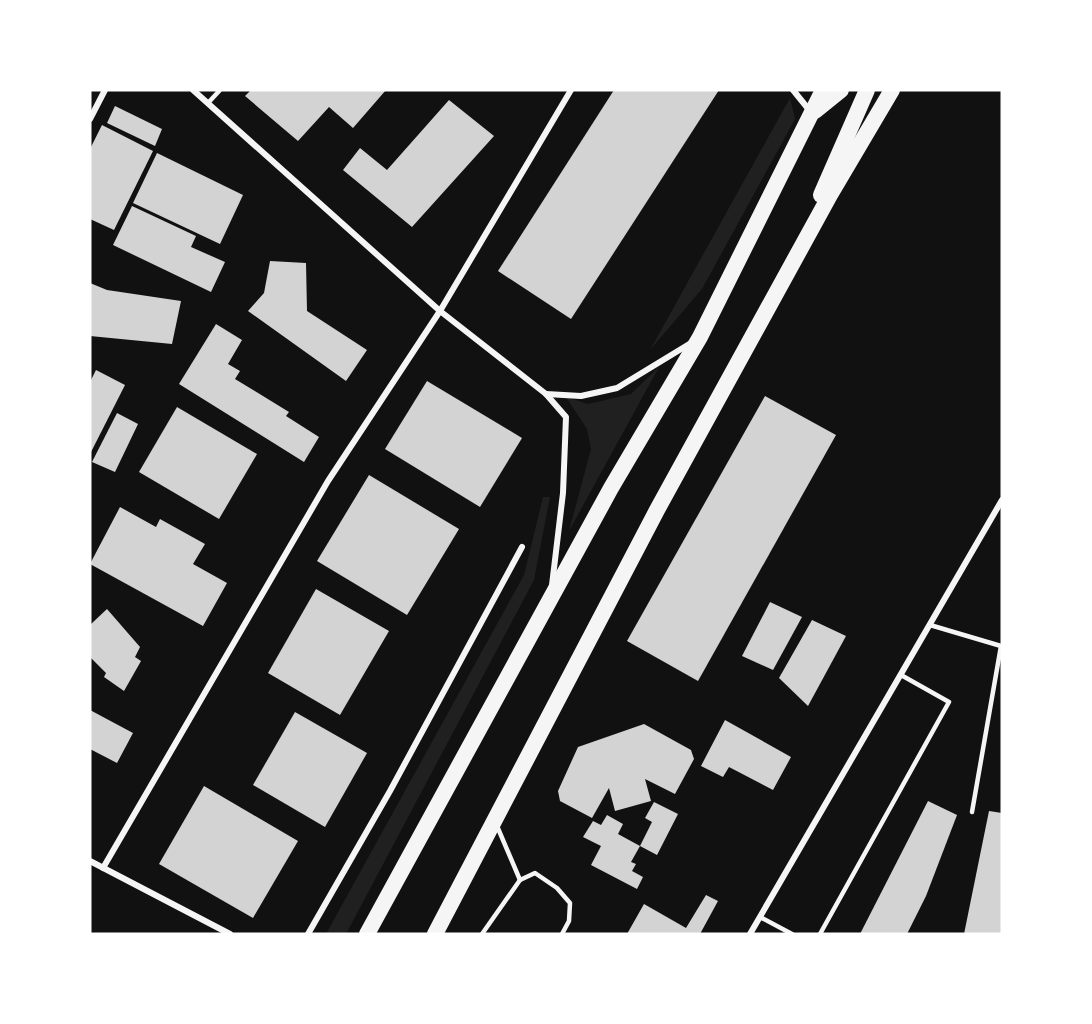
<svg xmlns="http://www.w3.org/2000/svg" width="1092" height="1024" viewBox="0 0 1092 1024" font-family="Figtree,sans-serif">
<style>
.green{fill:#202020}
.building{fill:#d3d3d3}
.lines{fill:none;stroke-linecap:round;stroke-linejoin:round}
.service{stroke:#f5f5f5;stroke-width:4.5}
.minor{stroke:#f5f5f5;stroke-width:6}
.trunk{stroke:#f5f5f5;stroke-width:16}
</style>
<rect width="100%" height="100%" fill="#111"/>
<g class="green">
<polygon points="790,98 795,119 702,289 650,350"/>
<polygon points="659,367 569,531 591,449 587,429 566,397 588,404 631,394"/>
<polygon points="543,497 550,497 534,580 346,934 326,934 524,575"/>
</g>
<g class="building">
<polygon points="251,90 386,90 353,128 329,107 298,141 245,96"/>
<polygon points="614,90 719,90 571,319 498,271"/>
<polygon points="449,100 494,136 412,227 343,170 360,148 387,170"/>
<polygon points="115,106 162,129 155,146 107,123"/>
<polygon points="102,125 153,151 114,230 90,219 90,149"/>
<polygon points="157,153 243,195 220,244 133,203"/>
<polygon points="132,206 196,236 191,247 225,262 211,292 113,245"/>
<polygon points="270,261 306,263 307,311 367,350 346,381 248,311 264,293"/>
<polygon points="90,283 107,290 181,301 172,344 90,336"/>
<polygon points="216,324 242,340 228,364 240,371 235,379 289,412 286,416 319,437 304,462 179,384"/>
<polygon points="96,370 125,385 90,454 90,382"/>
<polygon points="427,381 522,438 480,507 385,449"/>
<polygon points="765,396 836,435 698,681 627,641"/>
<polygon points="177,407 257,454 219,519 139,472"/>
<polygon points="117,413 138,424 115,472 92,462"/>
<polygon points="369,475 459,529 407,615 317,561"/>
<polygon points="120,507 156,527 160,519 205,544 193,564 227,583 203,626 90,564"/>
<polygon points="316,589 389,631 340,715 268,673"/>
<polygon points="770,602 802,617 773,670 742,656"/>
<polygon points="107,609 140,647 135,657 141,661 124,691 104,677 106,673 90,657 90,625"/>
<polygon points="812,620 846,636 808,706 779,678"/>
<polygon points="90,710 133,733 117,763 90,749"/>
<polygon points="295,712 367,753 325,827 253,785"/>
<polygon points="725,720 791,757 773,790 729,767 723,777 701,766"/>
<polygon points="644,724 691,750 694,759 675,794 645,779 651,801 615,811 609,788 592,818 560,801 558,791 578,747"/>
<polygon points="204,786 298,841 253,918 159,864"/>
<polygon points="928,801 957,815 926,896 907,934 860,934"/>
<polygon points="654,802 678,814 657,855 640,846 652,822 645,818"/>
<polygon points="989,811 1002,813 1002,934 964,934"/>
<polygon points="607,815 623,824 618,834 640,846 631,862 636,864 632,871 643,877 637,889 591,865 601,846 583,837 593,821 601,825"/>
<polygon points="706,895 718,901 700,934 627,934 644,904 686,928"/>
</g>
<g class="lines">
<g class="service">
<polyline points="208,103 220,90"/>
<polyline points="930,625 1001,646 972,812"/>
<polyline points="497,826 520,880"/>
<polyline points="760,917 792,934"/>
<polyline points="482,934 520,880 535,873 557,888 570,903 569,921 562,934"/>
<polyline points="820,934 949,702 901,675"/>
</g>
<g class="minor">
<polyline points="193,90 440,311 546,394 566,417 563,493 552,585"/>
<polyline points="793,90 810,111"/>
<polyline points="90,119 105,90"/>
<polyline points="546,394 581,396 617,388 691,343"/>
<polyline points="90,861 230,934"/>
<polyline points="103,868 328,481 440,311 571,90"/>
<polyline points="308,934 390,791 522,547"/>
<polyline points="750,934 1002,500"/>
</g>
<g class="trunk">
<polyline points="815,111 841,90"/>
<polyline points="821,195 867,90"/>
<polyline points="367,934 611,488 700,337 823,90"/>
<polyline points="435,934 657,510 830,195 892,90"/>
</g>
</g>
<rect width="1092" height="1024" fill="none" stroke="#ffffff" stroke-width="183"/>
</svg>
